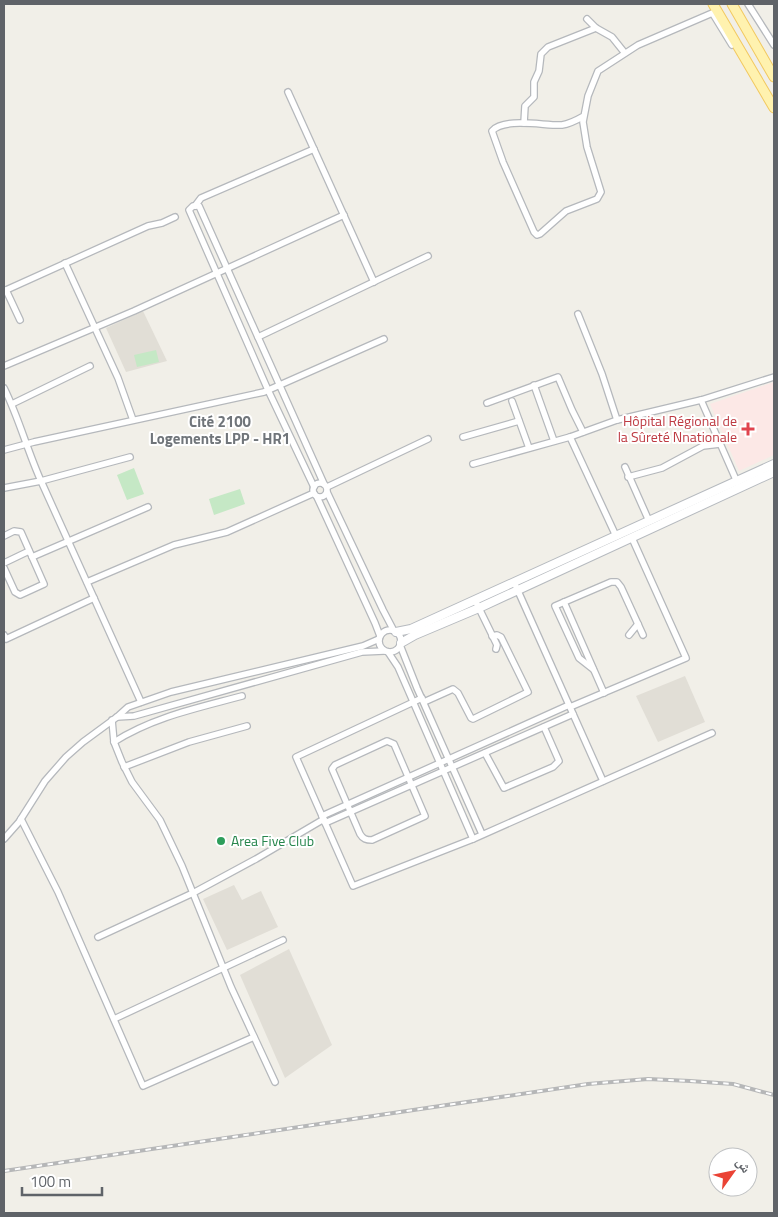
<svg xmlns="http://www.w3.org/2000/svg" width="778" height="1217" viewBox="0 0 778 1217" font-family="'Titillium Web','Noto Naskh Arabic',sans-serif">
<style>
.education{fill:#e1ded6}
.medical{fill:#fce8e6}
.green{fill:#c5e8c5}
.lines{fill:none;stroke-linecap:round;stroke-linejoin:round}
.street-casing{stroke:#b5b8bc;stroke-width:8}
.secondary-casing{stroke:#b6babf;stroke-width:10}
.primary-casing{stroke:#f2c960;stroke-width:11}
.street{stroke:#fff;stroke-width:5.5}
.secondary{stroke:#fff;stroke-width:8}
.primary{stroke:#fff2af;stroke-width:9}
.rail-casing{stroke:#b6b7b8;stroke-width:4}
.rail{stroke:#fff;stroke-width:2;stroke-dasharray:5.5;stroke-linecap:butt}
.health-dot{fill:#e0444e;stroke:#fff;stroke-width:2}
.leisure-dot{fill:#2e9e5b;stroke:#fff;stroke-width:2}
.labels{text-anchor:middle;stroke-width:4;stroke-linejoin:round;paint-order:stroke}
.health-label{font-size:14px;fill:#be3a42;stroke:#fff;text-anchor:end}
.leisure-label{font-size:14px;fill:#27864d;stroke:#fff;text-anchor:start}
.neighbourhood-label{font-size:15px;font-weight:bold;fill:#70757a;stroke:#fff}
</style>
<rect width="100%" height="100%" fill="#f1efe8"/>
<g class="education">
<polygon points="143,311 167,361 126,372 106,328"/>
<polygon points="685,676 705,722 658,742 636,696"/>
<polygon points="234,885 242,900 261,891 278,927 227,950 203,899"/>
<polygon points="289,949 332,1045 285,1078 240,975"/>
</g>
<polygon class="medical" points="774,382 774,455 739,471 710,404"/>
<g class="green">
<polygon points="156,350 159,362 137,367 134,355"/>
<polygon points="134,468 144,494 127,500 117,475"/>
<polygon points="240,489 245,504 214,515 209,499"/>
</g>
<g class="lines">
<g class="street-casing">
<g id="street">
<polyline points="748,4 774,45"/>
<polyline points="713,14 732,45"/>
<polyline points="587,19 596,28 612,37 624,52"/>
<polyline points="288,92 374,282"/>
<path d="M584,116c-7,4 -15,8 -22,9 -17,1 -58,-8 -70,6l11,31 31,70 3,3 3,-1 26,-23 31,-12 4,-7 -14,-45 -4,-25 5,-26 10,-25 40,-26 79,-34"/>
<polyline points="524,123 525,106 534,97 534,82 539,71 541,54 548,47 596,28"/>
<polyline points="195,206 201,198 314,149"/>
<polyline points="65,263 118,378 133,420"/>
<polyline points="6,290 20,320"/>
<polyline points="4,291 148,226 162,223 175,217"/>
<polyline points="578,314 602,374 617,420"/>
<polyline points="258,337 428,256"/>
<polyline points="4,366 134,311 344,215"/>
<polyline points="534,385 554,441"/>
<path d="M4,388c15,30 23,62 37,93l100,221"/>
<polyline points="701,400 737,482"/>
<polyline points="512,401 529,448"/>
<polyline points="487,403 558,377 572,410 583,432"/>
<polyline points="12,404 90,366"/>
<polyline points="463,437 519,421"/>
<polyline points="570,437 616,536"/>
<polyline points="4,450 34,442 264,392 384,339"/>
<polyline points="473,464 570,437 617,420 701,400 774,377"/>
<polyline points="625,467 649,521"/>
<polyline points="628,477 662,468 703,446 720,444"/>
<circle cx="320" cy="490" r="7"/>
<polyline points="314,487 268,390 189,210 193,206 199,206 324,484"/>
<polyline points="327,487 428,439"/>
<polyline points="4,488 41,481 130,457"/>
<polyline points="327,492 383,610 394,631"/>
<polyline points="317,497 375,623 380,636"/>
<polyline points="4,536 14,531 21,532 44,584 20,595 15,592 4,568"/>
<polyline points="32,557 148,507"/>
<polyline points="4,563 29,551"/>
<polyline points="87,582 174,545 227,532 314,493"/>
<polyline points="514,582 603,781"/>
<polyline points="475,600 497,645 496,649"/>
<polyline points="564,602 604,693"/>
<circle cx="390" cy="641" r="11"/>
<polyline points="4,635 6,639 94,598"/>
<polyline points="629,635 638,624"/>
<polyline points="400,645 417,688 482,834"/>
<polyline points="388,652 398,667 473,839"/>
<polyline points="593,669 579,658 555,606 611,582 617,582 621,587 643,635"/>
<polyline points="422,698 296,757 353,886 473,839 712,733"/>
<polyline points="424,702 453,689 458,693 471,718 473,719 528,692 501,637 497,635 492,636"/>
<polyline points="570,707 686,658 632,538"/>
<polyline points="117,717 134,716 362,652 384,651"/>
<polyline points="112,720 114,742 122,762 132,782 160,820 182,866 231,987 275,1082"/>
<path d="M387,741l7,3 31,72 -53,24c-6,0 -9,-1 -12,-6l-28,-65 3,-4z"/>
<path d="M114,742c39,-25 84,-34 128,-46"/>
<polyline points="485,753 504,788 553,767 559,761 544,727"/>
<polyline points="124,767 189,742 247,726"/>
<polyline points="322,816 569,705"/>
<polyline points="21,819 58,892 143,1086 254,1037"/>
<polyline points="325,823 573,714"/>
<polyline points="4,839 19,822 45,781 66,757 83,742 117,717 128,707 171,692 363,646 379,639"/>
<polyline points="98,937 193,893 256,859 324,819"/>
<polyline points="114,1019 283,940"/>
</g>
</g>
<g class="secondary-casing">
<g id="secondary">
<polyline points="396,632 411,629 774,464"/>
<polyline points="401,643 415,635 479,608 774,472"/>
</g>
</g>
<g class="primary-casing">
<g id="primary">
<polyline points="713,4 774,108"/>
<polyline points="732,4 774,77"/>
</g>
</g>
<use href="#street" class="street"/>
<use href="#secondary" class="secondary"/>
<use href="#primary" class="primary"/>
<g class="rail-casing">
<polyline id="rail" points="4,1171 588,1084 648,1079 690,1081 733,1084 774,1095"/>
</g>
<use href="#rail" class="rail"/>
</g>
<path class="health-dot" d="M745.5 421.5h5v5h5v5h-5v5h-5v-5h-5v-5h5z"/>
<circle class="leisure-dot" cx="221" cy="841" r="5"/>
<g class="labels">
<g class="health-label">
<text x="737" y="426">Hôpital Régional de<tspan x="737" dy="16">la Sûreté Nnationale</tspan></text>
</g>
<g class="leisure-label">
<text x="231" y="846">Area Five Club</text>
</g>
<g class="neighbourhood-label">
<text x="220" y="427">Cité 2100<tspan x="220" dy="17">Logements LPP - HR1</tspan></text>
</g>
</g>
<rect width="778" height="1217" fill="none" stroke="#5f6368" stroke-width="10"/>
<g transform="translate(733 1172) rotate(57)"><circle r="24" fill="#ffffff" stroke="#bfc1c3"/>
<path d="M0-4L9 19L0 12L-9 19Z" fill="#ea4335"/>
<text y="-8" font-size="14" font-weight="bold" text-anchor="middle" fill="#5f6368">ش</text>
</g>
<path d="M22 1187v8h80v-8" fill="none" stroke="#5f6368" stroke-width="2.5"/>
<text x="30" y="1187" font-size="15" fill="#5f6368" stroke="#ffffff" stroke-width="4" paint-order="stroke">100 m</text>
</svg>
